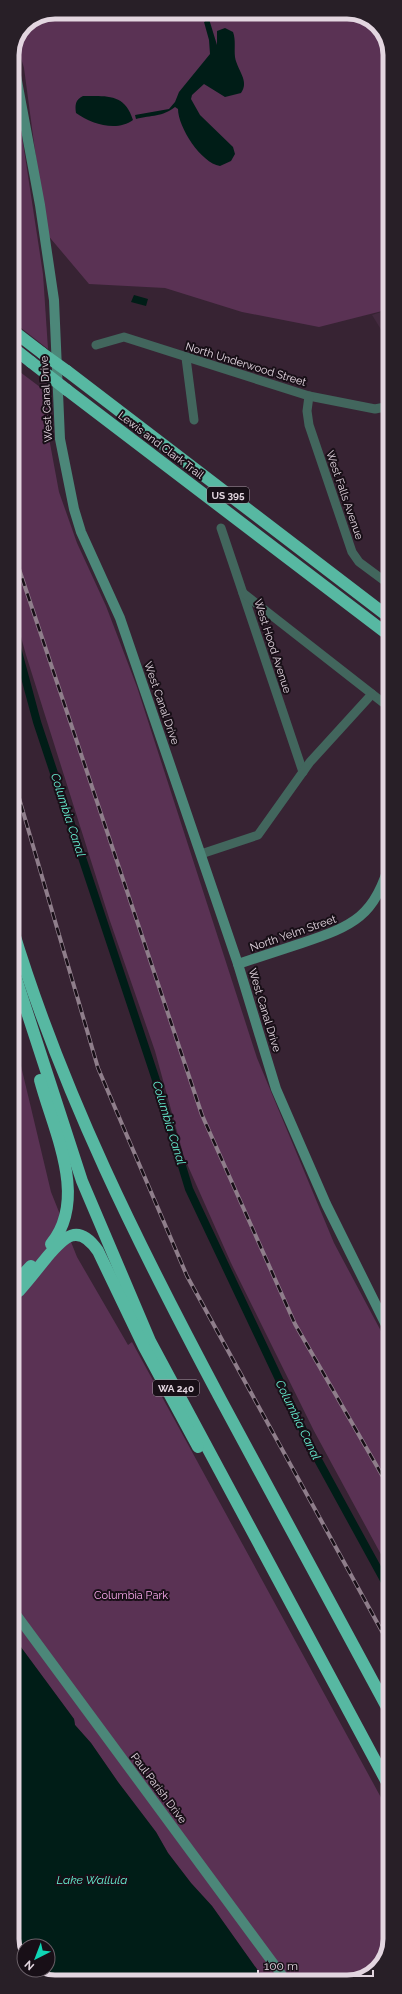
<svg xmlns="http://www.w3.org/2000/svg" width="402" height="1994" viewBox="0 0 402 1994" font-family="Raleway,sans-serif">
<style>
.built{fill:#432a3f}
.green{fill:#5a3254}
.water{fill:#001d17}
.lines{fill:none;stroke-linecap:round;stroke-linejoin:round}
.stream{stroke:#001d17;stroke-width:2.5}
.canal{stroke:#001d17;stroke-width:8}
.street{stroke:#42665d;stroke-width:9}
.secondary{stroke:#4c8779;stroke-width:10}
.highway{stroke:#57b8a2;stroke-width:12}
.rail-casing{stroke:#8f7e8b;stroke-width:4}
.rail{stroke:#180f17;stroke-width:2.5;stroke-dasharray:8;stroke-linecap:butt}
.highway-bridge{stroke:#57b8a2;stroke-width:12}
.labels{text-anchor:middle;stroke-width:4;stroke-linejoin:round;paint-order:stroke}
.shield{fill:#180f17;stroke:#a69aa4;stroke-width:1}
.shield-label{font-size:10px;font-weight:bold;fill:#e3d6e0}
.street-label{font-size:11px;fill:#e3d6e0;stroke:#180f17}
.park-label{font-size:11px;fill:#fdabef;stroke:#180f17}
.water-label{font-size:12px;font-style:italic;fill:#66f0d2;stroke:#180f17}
.rim{fill:none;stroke:#e3d6e0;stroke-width:5}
</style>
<rect width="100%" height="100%" fill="#372333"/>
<polygon class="built" points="390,309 390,344 372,315"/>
<g class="green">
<polygon points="96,12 352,12 377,25 390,50 390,309 319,327 242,312 165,288 89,284 46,233 24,68 17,44 24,27 44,20 85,20"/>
<polygon points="12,121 21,130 43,274 48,349 12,321"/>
<polygon points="12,366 48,393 49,438 59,492 77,543 106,606 137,687 257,1058 334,1243 390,1348 390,1571 314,1431 231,1263 184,1157 155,1051 110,921 26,655 12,604"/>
<polygon points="12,1028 51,1192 77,1257 128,1345 132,1342 390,1814 390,1939 379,1967 352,1982 266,1982 212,1906 191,1883 168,1853 156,1832 118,1782 91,1743 75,1725 74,1719 12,1635"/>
</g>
<g class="water">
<path d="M209,19l8,26v-14l8,-3 8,4c3,8 1,17 2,25 2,13 15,24 6,36l-16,4 -21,-13 -12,11 -1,4 9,16 33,32 2,7 -4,7 -11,5c-19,-3 -42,-39 -42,-57l-3,-2c-13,10 -23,8 -39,12l-1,-4 34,-6 6,-7 4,-10 31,-38 -1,-14 -5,-18z"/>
<path d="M83,96c23,0 42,-3 50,24 -16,12 -42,4 -57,-7 -1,-8 -1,-13 7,-17z"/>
<polygon points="134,295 148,299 146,306 131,302"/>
<polygon points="12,1635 74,1719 75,1725 91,1743 118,1782 156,1832 168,1853 191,1883 212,1906 266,1982 50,1982 26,1970 48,1970 48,1946 24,1946 24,1968 12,1944"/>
</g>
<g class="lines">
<polyline class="stream" points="205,12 207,24"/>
<polyline class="canal" points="12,629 37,722 155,1077 189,1189 311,1447 390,1591"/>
<g class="street">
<polyline points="96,345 124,337 309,396 375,409 390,406"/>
<polyline points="186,358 194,420"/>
<polyline points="309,396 307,411 309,425 352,552 359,562 390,585"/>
<polyline points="221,528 303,772"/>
<polyline points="243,593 390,708"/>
<polyline points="201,854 258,835 310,762 372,694"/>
</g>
<g class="secondary">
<polyline points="12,54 40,205 54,300 60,439 74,509 81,532 120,618 238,964 276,1089 326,1204 390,1333"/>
<path d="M238,964c21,-7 43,-14 64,-21 51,-17 74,-27 88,-82"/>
<polyline points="12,1299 19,1291"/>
<polyline points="12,1609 287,1982"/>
</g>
<g class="highway">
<polyline points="12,330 42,353"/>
<polyline points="12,347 31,362"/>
<polyline points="67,371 390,618"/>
<polyline points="67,390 390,636"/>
<path d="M12,927c50,166 128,321 209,473 56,104 113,209 169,313"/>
<polyline points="12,966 82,1181 150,1341 390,1788"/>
<path d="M40,1080c13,50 49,118 11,164"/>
<polyline points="13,1285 31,1266"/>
<path d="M19,1291c10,-11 19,-23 28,-34 17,-20 31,-35 51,-6l46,96 54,100"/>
</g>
<g class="rail-casing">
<g id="rail">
<polyline points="12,548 202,1115 295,1324 390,1489"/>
<polyline points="12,774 98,1068 187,1276 390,1646"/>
</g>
</g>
<use href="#rail" class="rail"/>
<g class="highway-bridge">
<polyline points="42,353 67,371"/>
<polyline points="31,362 67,390"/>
</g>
</g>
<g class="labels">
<g class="shield">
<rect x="207" y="487" width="42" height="16" rx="3"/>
<rect x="153" y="1380" width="46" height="16" rx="3"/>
</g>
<g class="shield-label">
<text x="228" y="499">US 395</text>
<text x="176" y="1392">WA 240</text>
</g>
<g class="street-label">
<text transform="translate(246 364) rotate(17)" y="4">North Underwood Street</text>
<text transform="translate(46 399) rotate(-93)" y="4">West Canal Drive</text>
<text transform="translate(161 445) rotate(37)" y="4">Lewis and Clark Trail</text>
<text transform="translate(345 495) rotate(71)" y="4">West Falls Avenue</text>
<text transform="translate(273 646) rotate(72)" y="4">West Hood Avenue</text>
<text transform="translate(162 703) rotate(71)" y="4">West Canal Drive</text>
<text transform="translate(293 933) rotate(-19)" y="4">North Yelm Street</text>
<text transform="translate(265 1010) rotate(73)" y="4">West Canal Drive</text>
<text transform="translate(159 1788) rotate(53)" y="4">Paul Parish Drive</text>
</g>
<g class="park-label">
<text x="131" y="1599">Columbia Park</text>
</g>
<g class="water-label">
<text transform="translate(68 815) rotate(72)" y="4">Columbia Canal</text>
<text transform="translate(169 1123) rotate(73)" y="4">Columbia Canal</text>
<text transform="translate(298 1420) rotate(64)" y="4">Columbia Canal</text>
<text x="92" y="1884">Lake Wallula</text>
</g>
</g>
<path d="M0 0H402V1994H0ZM55 19H347A36 36 0 0 1 383 55V1939A36 36 0 0 1 347 1975H55A36 36 0 0 1 19 1939V55A36 36 0 0 1 55 19Z" fill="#281f27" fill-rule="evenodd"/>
<path class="rim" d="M55 19H347A36 36 0 0 1 383 55V1939A36 36 0 0 1 347 1975H55A36 36 0 0 1 19 1939V55A36 36 0 0 1 55 19Z"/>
<g transform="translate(36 1958) rotate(222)"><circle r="19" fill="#180f17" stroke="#695f67"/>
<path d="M0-3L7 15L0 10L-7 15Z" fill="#0fd5b4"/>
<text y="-6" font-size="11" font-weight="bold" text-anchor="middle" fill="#e3d6e0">N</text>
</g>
<path d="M258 1970v6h115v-6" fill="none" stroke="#e3d6e0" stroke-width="2"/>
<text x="264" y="1970" font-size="12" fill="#e3d6e0" stroke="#180f17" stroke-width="3" paint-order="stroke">100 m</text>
</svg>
